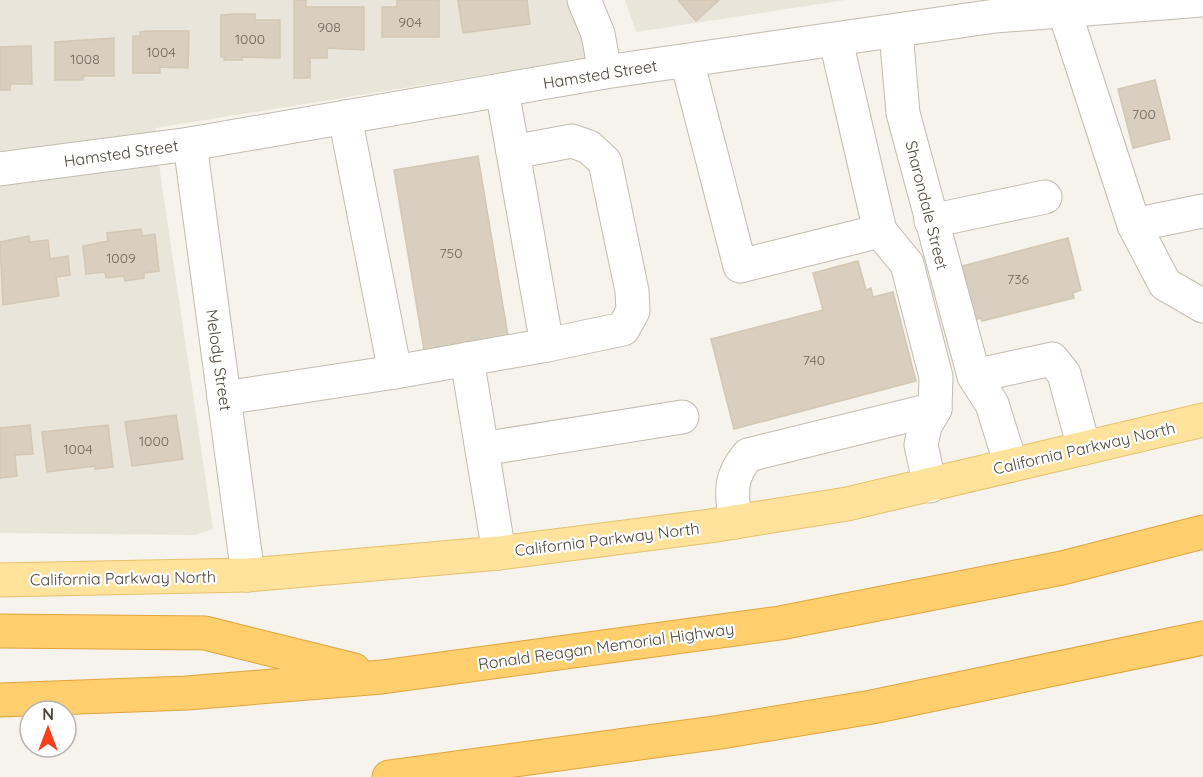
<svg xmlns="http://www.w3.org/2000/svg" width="1203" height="777" viewBox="0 0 1203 777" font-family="Quicksand,sans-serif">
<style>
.residential{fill:#eae5da}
.building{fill:#d8cfc1;stroke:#d3c7b4;stroke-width:1.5}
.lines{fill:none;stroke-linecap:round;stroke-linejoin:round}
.minor-casing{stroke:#c2bbae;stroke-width:35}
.major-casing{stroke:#e6c16a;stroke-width:35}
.highway-casing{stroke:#e0a43c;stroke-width:35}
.minor{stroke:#fff;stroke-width:33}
.major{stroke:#ffe39c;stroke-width:33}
.highway{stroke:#ffcf6e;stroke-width:33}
.labels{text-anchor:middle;stroke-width:4.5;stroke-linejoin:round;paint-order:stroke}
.number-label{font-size:14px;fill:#6e675b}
.street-label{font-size:16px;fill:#4b4439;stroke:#fff}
</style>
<rect width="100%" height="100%" fill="#f6f3ec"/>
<g class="residential">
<polygon points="0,0 602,0 620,53 156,128 160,172 213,529 196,535 0,533"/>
<polygon points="625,0 845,0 636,32"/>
</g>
<g class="building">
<polygon points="294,0 306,0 306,7 364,7 364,50 327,48 327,58 310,58 310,78 294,78"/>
<polygon points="397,0 439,0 439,37 382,37 382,7 397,7"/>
<polygon points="458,0 527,0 530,24 463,33"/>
<polygon points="678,0 719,0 696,21"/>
<polygon points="234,14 255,14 255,20 280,20 280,58 242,57 242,60 224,60 224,57 221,57 221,15"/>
<polygon points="148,31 189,31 188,68 160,67 160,73 133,73 133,36 140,36 140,32"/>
<polygon points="114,38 114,76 83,76 83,80 55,80 55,42"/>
<polygon points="31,46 32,84 10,84 10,90 0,90 0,47"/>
<polygon points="1155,80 1170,139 1133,148 1118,89"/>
<polygon points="478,156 508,336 424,350 394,170"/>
<polygon points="141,229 142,236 155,234 159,271 144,273 144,278 125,281 124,276 106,278 105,272 86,274 83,246 108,241 107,233"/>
<polygon points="29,236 30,242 48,240 50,259 68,256 70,275 56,277 59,296 3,305 0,242"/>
<polygon points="1068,238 1081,290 1073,293 1074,298 982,321 981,318 969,321 955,268"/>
<polygon points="858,261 866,290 871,288 873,297 893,292 916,381 734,429 711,339 823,310 813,273"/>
<polygon points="176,415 183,459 132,466 125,422"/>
<polygon points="30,425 33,454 15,455 17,476 0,478 0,428"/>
<polygon points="108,425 113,467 95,469 95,466 47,472 42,432"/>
</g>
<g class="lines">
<g class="minor-casing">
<g id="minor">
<polyline points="584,0 598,34 605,72"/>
<polyline points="1064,10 1134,225 1165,284 1203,306"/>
<polyline points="896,32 903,113 974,376"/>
<polyline points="687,61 740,266 880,231 836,41"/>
<polyline points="345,117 395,372 547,345 502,90"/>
<polyline points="190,144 248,575"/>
<polyline points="513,152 572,141 589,147 605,162 632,291 633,311 623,329 547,345"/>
<polyline points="0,169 190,144 605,72 995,16 1203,0"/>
<polyline points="931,221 1045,197"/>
<polyline points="1134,225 1203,211"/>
<polyline points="880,231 907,264 936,377 935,409 925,426 921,445 930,486"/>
<polyline points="467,359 499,553"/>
<polyline points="224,398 395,372"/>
<polyline points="482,449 682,417"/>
<polyline points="1011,465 992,404 974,376 1052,359 1064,374 1084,448"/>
<path d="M735,522c-3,-29 -7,-43 13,-67l187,-46"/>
</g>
</g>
<g class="major-casing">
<polyline id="major" points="0,580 248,575 499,553 710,526 847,504 1203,420"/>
</g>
<g class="highway-casing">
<g id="highway">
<polyline points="0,631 205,633 354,670"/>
<polyline points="0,700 187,693 382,677 780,623 1062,568 1203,532"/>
<polyline points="389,777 721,732 872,707 1203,638"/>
</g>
</g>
<use href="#minor" class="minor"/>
<use href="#major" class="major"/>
<use href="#highway" class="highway"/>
</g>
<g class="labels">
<g class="number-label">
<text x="410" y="27">904</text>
<text x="329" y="32">908</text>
<text x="250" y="44">1000</text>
<text x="161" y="57">1004</text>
<text x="85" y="64">1008</text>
<text x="1144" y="119">700</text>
<text x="451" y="258">750</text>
<text x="121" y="263">1009</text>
<text x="1018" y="284">736</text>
<text x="814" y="365">740</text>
<text x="154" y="446">1000</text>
<text x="78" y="454">1004</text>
</g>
<g class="street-label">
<text transform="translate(600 74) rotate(-9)" y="6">Hamsted Street</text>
<text transform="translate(121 153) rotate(-8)" y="6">Hamsted Street</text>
<text transform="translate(927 205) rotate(76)" y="6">Sharondale Street</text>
<text transform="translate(219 360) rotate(82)" y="6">Melody Street</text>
<text transform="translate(1084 448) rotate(-13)" y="6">California Parkway North</text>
<text transform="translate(607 539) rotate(-7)" y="6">California Parkway North</text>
<text transform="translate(123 578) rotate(-1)" y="6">California Parkway North</text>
<text transform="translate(606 646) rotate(-8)" y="6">Ronald Reagan Memorial Highway</text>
</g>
</g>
<g transform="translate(48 729)"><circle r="28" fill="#ffffff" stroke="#b7b4b0" stroke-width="1.5"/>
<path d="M0-4.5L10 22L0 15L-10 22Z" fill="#fc3f1d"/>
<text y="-9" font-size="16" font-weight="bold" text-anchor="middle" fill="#4b4439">N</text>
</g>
</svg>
